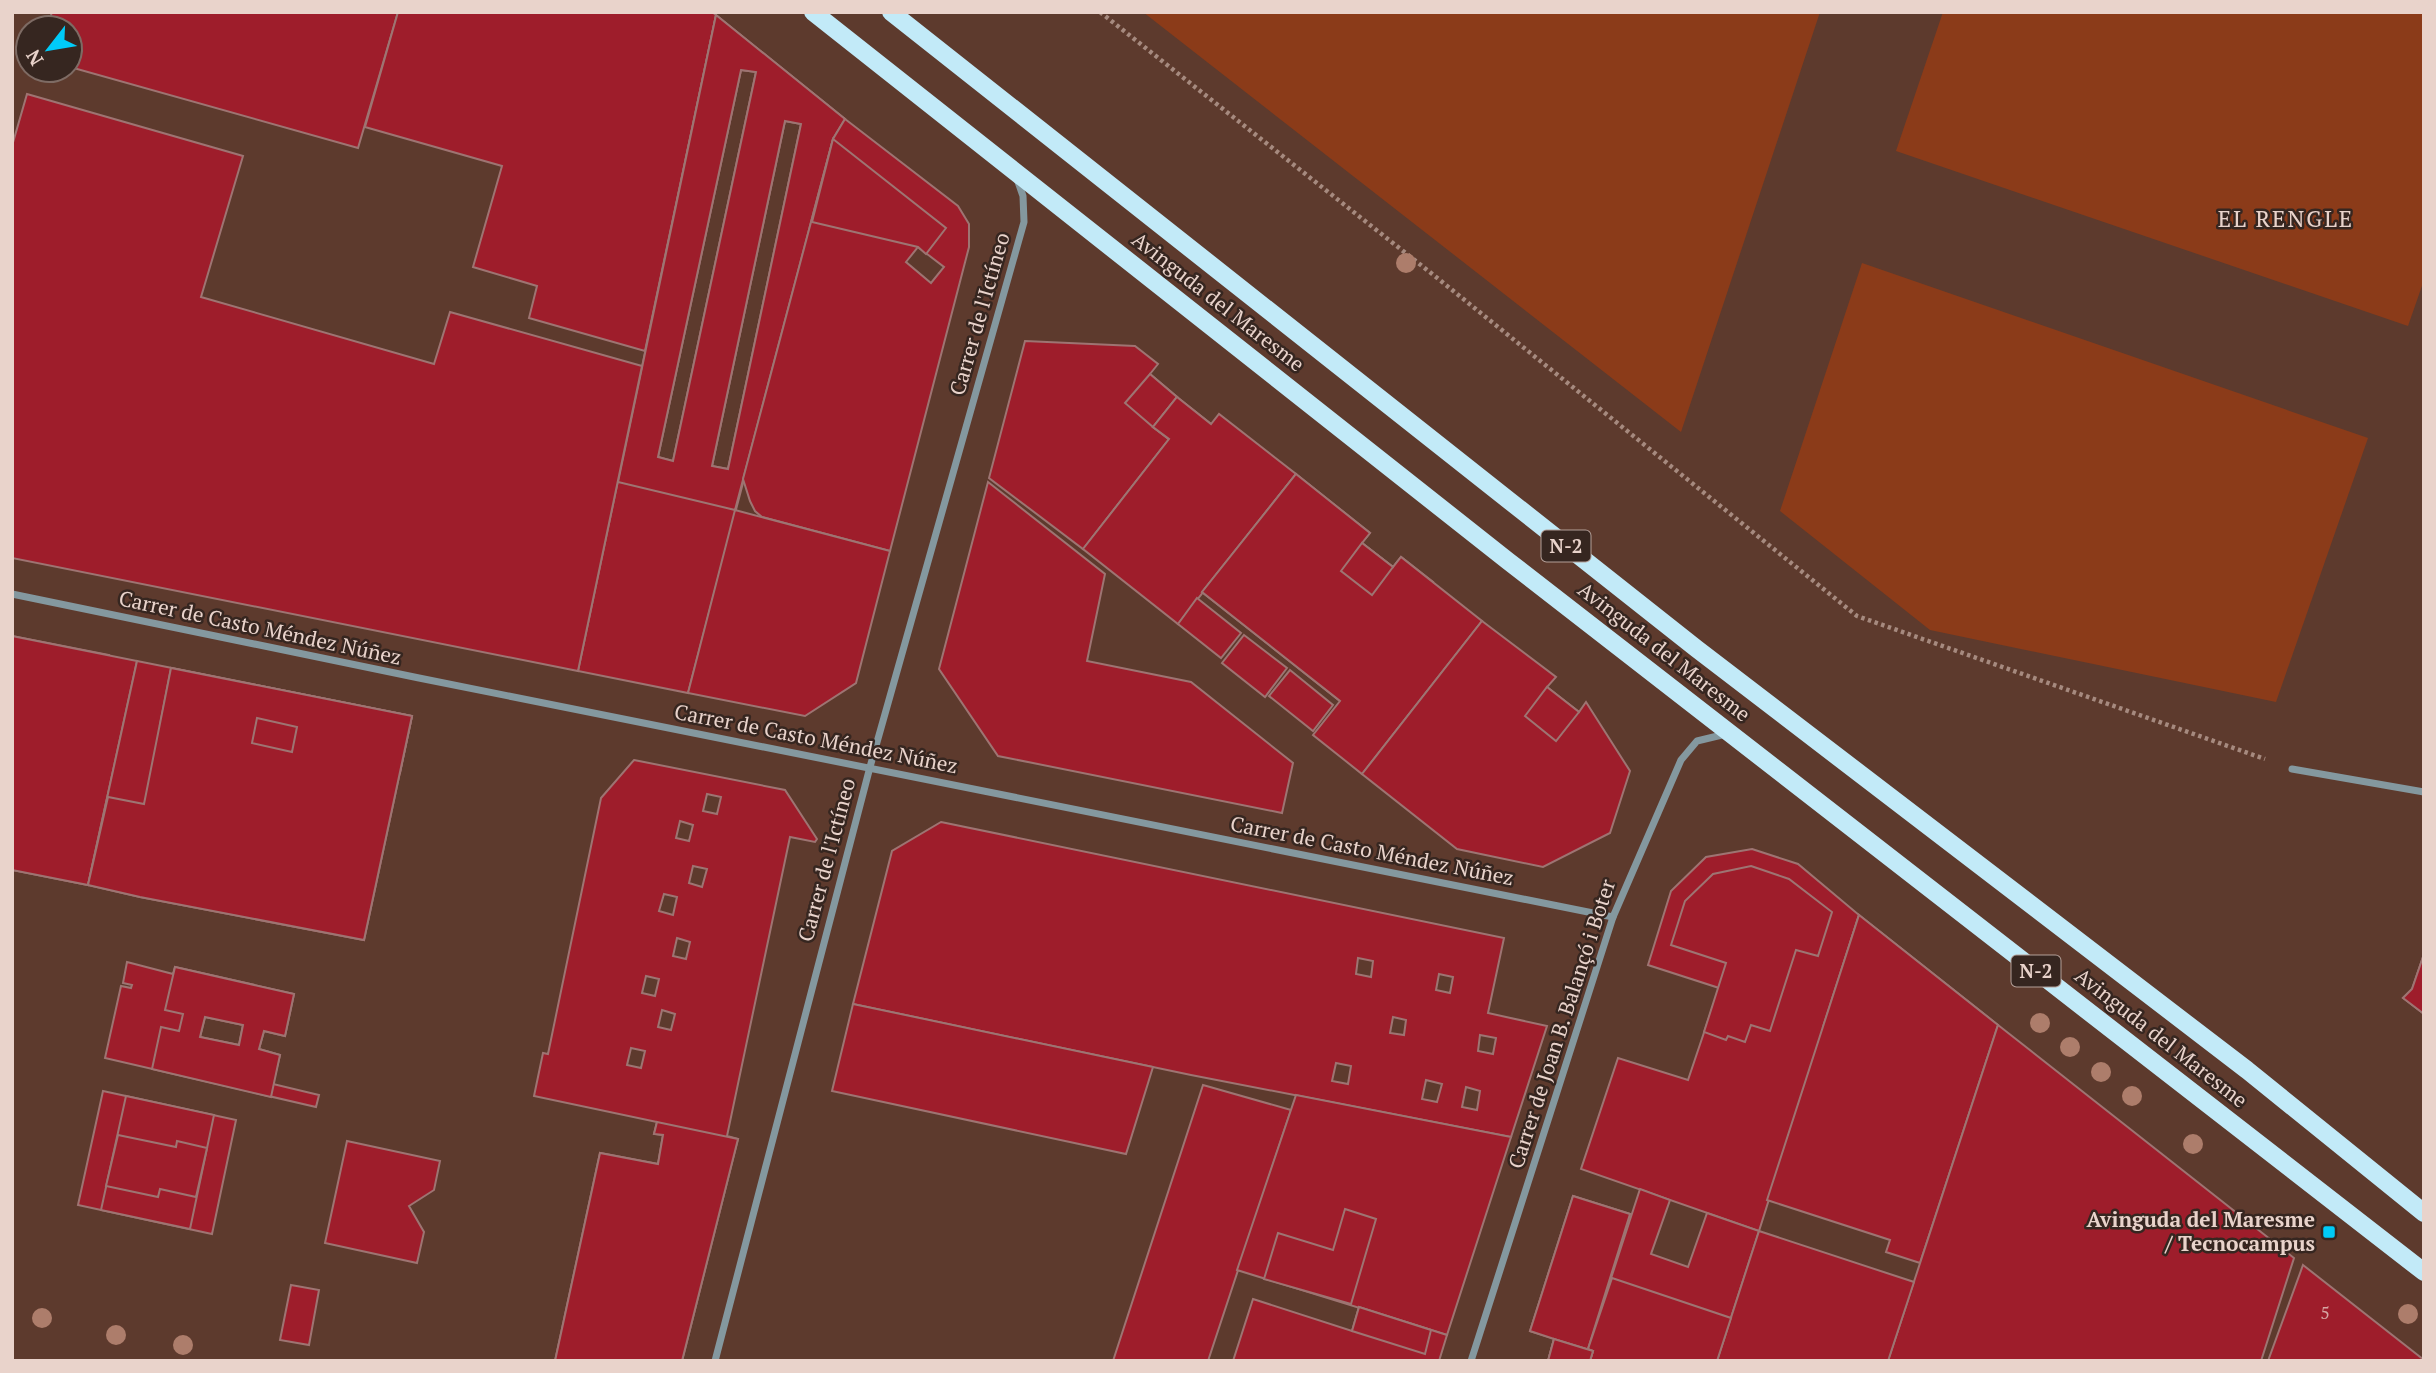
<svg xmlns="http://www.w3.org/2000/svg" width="2436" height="1373" viewBox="0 0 2436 1373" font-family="'PT Serif',serif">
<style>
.green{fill:#8b3b19}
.building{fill:#9e1d2b;stroke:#9e7472;stroke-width:2;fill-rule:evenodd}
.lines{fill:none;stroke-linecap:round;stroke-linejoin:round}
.path{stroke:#a68a7f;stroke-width:4.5;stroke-dasharray:3.5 3.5;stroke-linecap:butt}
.street{stroke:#84989f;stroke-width:7}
.primary{stroke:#c2eaf8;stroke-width:18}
.tree{fill:#ad7d6b}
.poi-dot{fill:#00cbf8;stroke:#362620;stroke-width:2.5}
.labels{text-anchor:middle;stroke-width:5;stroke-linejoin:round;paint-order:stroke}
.number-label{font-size:18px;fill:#d6a6a3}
.shield{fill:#362620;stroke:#b39f98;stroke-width:2}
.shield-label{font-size:19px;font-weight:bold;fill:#e9d3cb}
.street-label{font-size:21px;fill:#e9d3cb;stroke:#362620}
.poi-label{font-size:21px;font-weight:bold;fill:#e9d3cb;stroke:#362620;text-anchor:end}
.neighbourhood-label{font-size:23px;letter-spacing:2px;fill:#e9d3cb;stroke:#362620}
</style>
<rect width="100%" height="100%" fill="#5d3a2d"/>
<g class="green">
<polygon points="1143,12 1820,12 1681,432"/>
<polygon points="1943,12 2424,12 2424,280 2408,326 1896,151"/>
<polygon points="1862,263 2368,438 2276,702 1930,630 1780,511"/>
</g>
<g class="building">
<polygon points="52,12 398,12 358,148 70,67 70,28 47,28"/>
<polygon points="398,12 712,12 716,15 645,351 529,318 537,286 473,267 502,166 365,127"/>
<path d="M716,15l129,104 -12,20 -145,554 -110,-22zM741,70l15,2 -83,389 -15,-4zM785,121l16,3 -73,345 -16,-3z"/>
<path d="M716,15l129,104 -12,20 -98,371 -117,-28zM741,70l15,2 -83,389 -15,-4zM785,121l16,3 -73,345 -16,-3z"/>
<polygon points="27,94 243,156 201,297 434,364 450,312 642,366 578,671 12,558 12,146"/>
<path d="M845,119l113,87 11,18v23l-79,304 -128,-34 -7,-6 -5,-10 -7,-22 90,-340zM918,247l26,20 -13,16 -25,-21z"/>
<polygon points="833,139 946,228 926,254 918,247 812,222"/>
<polygon points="1025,341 1135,346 1158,364 1150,374 1177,397 1153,427 1169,439 1083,549 989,478"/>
<polygon points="1150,374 1177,397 1153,427 1125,403"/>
<polygon points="1177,397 1211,424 1188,454 1153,427"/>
<polygon points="1177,397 1211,424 1219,414 1296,474 1178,624 1083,549 1169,439 1153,427"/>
<polygon points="1296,474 1370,533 1362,543 1393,567 1401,557 1433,582 1340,701 1202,592"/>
<polygon points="1296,474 1370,533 1362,543 1393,567 1401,557 1482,621 1362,774 1313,735 1340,701 1202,592"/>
<polygon points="988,482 1105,574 1087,661 1191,682 1293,763 1282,813 998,756 939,669"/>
<polygon points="735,510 890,551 856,683 805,716 688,693"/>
<polygon points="1362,543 1393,567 1372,595 1341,571"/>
<polygon points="1197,598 1241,633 1221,658 1178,624"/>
<polygon points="1482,621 1556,677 1547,687 1579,712 1586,702 1630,771 1610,833 1543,867 1457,849 1362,774"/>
<polygon points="1244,635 1287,668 1265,697 1222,663"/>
<polygon points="12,636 109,655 80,791 108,797 88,885 12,870"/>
<polygon points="12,636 137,661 88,885 12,870"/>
<polygon points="137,661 412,716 364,940 140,897 88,885"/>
<polygon points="171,668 412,716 400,773 160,725"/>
<polygon points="171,668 412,716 364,940 140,897 88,885 108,797 144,804"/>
<polygon points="1290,670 1333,705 1313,731 1269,696"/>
<polygon points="1547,687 1579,712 1556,741 1525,716"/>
<polygon points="257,718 297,727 292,752 252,743"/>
<path d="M634,760l151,30 32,49 -2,3 -25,-5 -63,299 11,3 -56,222h-127l45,-208 58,11 5,-29 -9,-1 3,-12 -123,-26 9,-43 5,1 53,-256zM707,794l14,3 -4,17 -14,-3zM680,821l13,4 -4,16 -13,-3zM693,866l14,3 -5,18 -13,-4zM664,894l13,3 -4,18 -14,-4zM677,938l13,4 -4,17 -13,-3zM646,976l13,3 -4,17 -13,-3zM662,1010l13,4 -4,16 -13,-3zM631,1048l14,3 -4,17 -14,-3z"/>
<path d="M941,822l563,116 -16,75 59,13 -36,111 -320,-62 -338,-71 39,-153zM1358,958l15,3 -2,16 -15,-3zM1439,974l14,3 -3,16 -14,-3zM1393,1017l13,3 -2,15 -14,-2zM1480,1035l16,3 -3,16 -15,-3zM1336,1063l15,3 -3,18 -16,-3zM1426,1080l16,4 -5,18 -15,-3zM1466,1087l14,4 -3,19 -15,-3z"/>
<polygon points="1752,849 1798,864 1859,915 1759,1231 1581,1169 1618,1058 1688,1080 1719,988 1648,965 1671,891 1706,857"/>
<polygon points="1751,866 1789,879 1832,912 1818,956 1796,950 1770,1031 1751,1025 1745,1042 1728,1036 1726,1040 1704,1032 1726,963 1671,945 1685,901 1713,874"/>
<polygon points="1859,915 1998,1025 1978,1084 1823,1027"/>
<polygon points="1859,915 1998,1025 1920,1263 1886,1252 1890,1240 1767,1200"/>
<polygon points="2424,954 2424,1014 2403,998 2412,989"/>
<polygon points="2424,954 2424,1014 2403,998 2412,989"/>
<path d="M127,962l46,12 2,-7 119,27 -9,42 -21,-5 -5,18 21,6 -7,29 46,11 -3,12 -211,-49 16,-72 10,2 1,-3 -9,-2zM205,1017l38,8 -4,20 -39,-8z"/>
<path d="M175,967l119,27 -9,42 -21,-5 -5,18 21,6 -9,42 -119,-28 9,-42 18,4 4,-17 -18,-4zM205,1017l38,8 -4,20 -39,-8z"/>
<polygon points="853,1004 1153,1067 1126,1154 832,1091"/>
<polygon points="1998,1025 2294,1258 2261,1361 1888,1361"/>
<polygon points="1203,1085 1291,1110 1208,1361 1113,1361"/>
<polygon points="103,1091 236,1120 212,1234 78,1205"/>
<polygon points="1296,1095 1511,1137 1447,1335 1237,1270"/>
<polygon points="126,1096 214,1115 190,1229 101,1210"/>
<polygon points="657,1122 738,1139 682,1361 555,1361 600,1153 658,1164 663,1135 654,1134"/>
<polygon points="118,1135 176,1147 177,1141 207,1148 196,1197 160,1189 158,1197 106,1186"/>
<polygon points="347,1141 440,1161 434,1190 409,1206 424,1232 417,1263 325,1243"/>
<polygon points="1640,1189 1670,1200 1651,1254 1688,1267 1707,1213 1759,1231 1717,1361 1590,1361 1593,1351 1588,1349"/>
<polygon points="1573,1196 1630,1214 1588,1349 1530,1331"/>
<polygon points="1573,1196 1630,1214 1588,1349 1593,1351 1590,1361 1548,1361 1554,1339 1530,1331"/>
<polygon points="1345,1209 1376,1219 1351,1304 1264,1279 1278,1233 1333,1250"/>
<polygon points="1759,1231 1914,1282 1888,1361 1717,1361"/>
<polygon points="2303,1265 2424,1360 2424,1361 2268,1361"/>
<polygon points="1612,1278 1731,1318 1717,1361 1590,1361 1593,1351 1588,1349"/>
<polygon points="291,1285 319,1290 309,1345 280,1340"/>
<polygon points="1253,1299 1352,1331 1359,1307 1447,1335 1439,1361 1233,1361"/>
<polygon points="1359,1307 1431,1330 1425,1354 1352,1331"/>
<polygon points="1554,1339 1593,1351 1590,1361 1548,1361"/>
<polygon points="1554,1339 1593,1351 1590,1361 1548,1361"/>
</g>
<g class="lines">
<polyline class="path" points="1100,12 1436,277 1857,616 2265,759"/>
<g class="street">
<polyline points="12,594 419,678 1613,917"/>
<polyline points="2292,769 2424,792"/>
<polyline points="715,1361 870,767 1024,222 1023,196 1017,179"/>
<polyline points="1471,1361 1613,917 1681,760 1697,741 1726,734"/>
</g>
<g class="primary">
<polyline points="813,12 1508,561 2424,1272"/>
<polyline points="891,12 1697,649 2247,1070 2424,1213"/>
</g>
</g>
<g class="tree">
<circle cx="1406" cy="263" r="10"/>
<circle cx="2040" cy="1023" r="10"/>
<circle cx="2070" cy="1047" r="10"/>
<circle cx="2101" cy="1072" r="10"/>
<circle cx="2132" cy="1096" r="10"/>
<circle cx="2193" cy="1144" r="10"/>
<circle cx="2408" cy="1314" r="10"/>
<circle cx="42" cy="1318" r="10"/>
<circle cx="116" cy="1335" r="10"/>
<circle cx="183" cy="1345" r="10"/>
</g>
<rect class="poi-dot" x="2322" y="1225" width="14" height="14" rx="3.5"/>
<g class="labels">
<g class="number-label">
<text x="2325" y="1319">5</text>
</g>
<g class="shield">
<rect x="1541.5" y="530.5" width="49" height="31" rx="5"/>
<rect x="2011.5" y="955.5" width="49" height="31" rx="5"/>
</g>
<g class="shield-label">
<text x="1566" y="553">N-2</text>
<text x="2036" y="978">N-2</text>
</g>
<g class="street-label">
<text transform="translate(1218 302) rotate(38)" y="7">Avinguda del Maresme</text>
<text transform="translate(980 314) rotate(-74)" y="7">Carrer de l'Ictíneo</text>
<text transform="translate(260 628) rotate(12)" y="7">Carrer de Casto Méndez Núñez</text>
<text transform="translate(1664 652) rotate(38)" y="7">Avinguda del Maresme</text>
<text transform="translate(816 739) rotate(11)" y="7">Carrer de Casto Méndez Núñez</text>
<text transform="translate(1372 851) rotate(11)" y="7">Carrer de Casto Méndez Núñez</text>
<text transform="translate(827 860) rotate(-75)" y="7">Carrer de l'Ictíneo</text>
<text transform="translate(1562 1024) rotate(-72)" y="7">Carrer de Joan B. Balançó i Boter</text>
<text transform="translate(2161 1038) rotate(38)" y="7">Avinguda del Maresme</text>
</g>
<g class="poi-label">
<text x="2315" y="1227">Avinguda del Maresme<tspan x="2315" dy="24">/ Tecnocampus</tspan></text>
</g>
<g class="neighbourhood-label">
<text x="2286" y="227">EL RENGLE</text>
</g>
</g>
<rect width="2436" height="1373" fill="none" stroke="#e9d3cb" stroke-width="28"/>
<g transform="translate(49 49) rotate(239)"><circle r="33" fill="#362620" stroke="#7e6b64" stroke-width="2"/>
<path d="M0-5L12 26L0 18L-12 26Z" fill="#00cbf8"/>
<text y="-10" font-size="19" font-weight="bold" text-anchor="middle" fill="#e9d3cb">N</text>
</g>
</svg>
